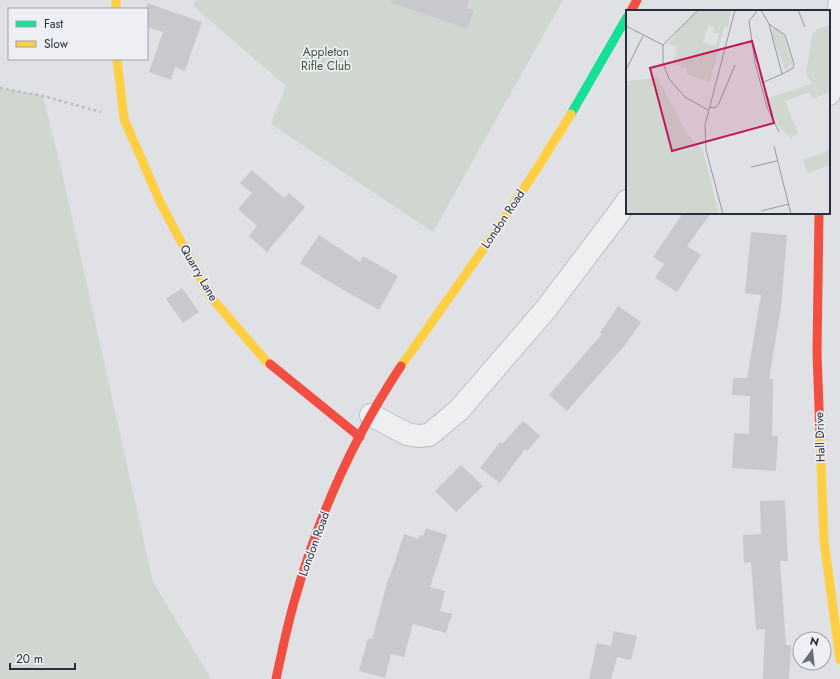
<svg xmlns="http://www.w3.org/2000/svg" width="840" height="679" viewBox="0 0 840 679" font-family="Jost,sans-serif">
<rect width="100%" height="100%" fill="#dfe1e4"/>
<!-- green -->
<g fill="#cfd7d0">
<path d="M 197,0 L 398,0 L 397,5 L 467,29 L 474,10 L 467,8 L 469,0 L 563,0 L 433,232 L 271,124 L 286,86 L 193,6 Z"/>
<path d="M 0,88 L 43,96 L 64,181 L 153,582 L 211,679 L 0,679 Z"/>
</g>
<!-- building -->
<g fill="#c7c9cc">
<path d="M 392,0 L 469,0 L 467,8 L 474,10 L 467,29 L 391,3 Z"/>
<path d="M 147,3 L 202,22 L 185,71 L 175,67 L 171,80 L 149,72 L 163,32 L 147,27 Z"/>
<path d="M 252,170 L 284,198 L 289,193 L 305,207 L 267,252 L 249,236 L 257,226 L 238,209 L 252,193 L 240,183 Z"/>
<path d="M 683,213 L 711,213 L 687,246 L 701,255 L 677,292 L 655,278 L 664,264 L 653,257 Z"/>
<path d="M 751,232 L 787,235 L 781,307 L 769,379 L 773,379 L 772,436 L 778,436 L 776,471 L 732,468 L 734,433 L 749,434 L 750,396 L 732,395 L 733,378 L 747,378 L 761,295 L 745,293 Z"/>
<path d="M 319,235 L 360,262 L 363,256 L 398,276 L 379,310 L 328,281 L 300,263 Z"/>
<path d="M 182,288 L 199,312 L 183,323 L 166,299 Z"/>
<path d="M 618,306 L 641,322 L 626,344 L 567,411 L 549,395 L 602,334 L 600,333 Z"/>
<path d="M 523,421 L 540,436 L 527,451 L 525,449 L 500,483 L 480,468 L 500,442 L 502,444 Z"/>
<path d="M 461,465 L 483,486 L 456,512 L 435,491 Z"/>
<path d="M 785,500 L 788,561 L 780,561 L 786,645 L 791,645 L 789,679 L 763,679 L 765,629 L 756,630 L 751,562 L 744,563 L 743,535 L 761,534 L 760,501 Z"/>
<path d="M 426,528 L 447,535 L 430,587 L 445,591 L 440,611 L 452,614 L 446,633 L 413,624 L 404,657 L 391,654 L 385,678 L 359,671 L 368,638 L 372,639 L 389,576 L 390,577 L 404,534 L 419,539 L 420,535 L 423,536 Z"/>
<path d="M 614,631 L 637,636 L 631,660 L 617,657 L 611,679 L 589,679 L 597,643 L 611,646 Z"/>
</g>
<g fill="none" stroke-linecap="round" stroke-linejoin="round">
<!-- street casing -->
<g stroke="#bdbfc2" stroke-width="24">
<g id="street">
<path d="M 829,94 L 840,0"/>
<path d="M 371,415 L 407,434 L 418,436 L 429,435 L 459,410 L 546,309 L 615,218 L 627,201"/>
</g>
</g>
<!-- path -->
<path stroke="#bebfc4" stroke-width="2.5" stroke-dasharray="3 3" stroke-linecap="butt" d="M 0,88 L 43,96 L 101,112"/>
<!-- street -->
<use href="#street" stroke="#eeeff1" stroke-width="22"/>
<!-- fast -->
<path stroke="#16e098" stroke-width="9" d="M 571,114 L 627,17"/>
<!-- slow -->
<g stroke="#ffcf43" stroke-width="9">
<path d="M 116,0 L 116,9"/>
<path d="M 117,59 L 124,119 L 161,204 L 210,296 L 265,360 L 270,364"/>
<path d="M 401,366 L 496,231 L 538,167 L 571,114"/>
<path d="M 820,435 L 824,541 L 840,660"/>
</g>
<!-- jam -->
<g stroke="#f24e42" stroke-width="9">
<path d="M 631,11 L 637,0"/>
<path d="M 819,213 L 817,353 L 820,435"/>
<path d="M 270,364 L 360,437"/>
<path d="M 276,679 C 282,652 287,626 295,599 C 318,517 354,437 401,366"/>
</g>
</g>
<g text-anchor="middle" stroke-width="3.5" stroke-linejoin="round" paint-order="stroke">
<!-- park labels -->
<g font-size="12" fill="#3b5537" stroke="#edeff4">
<text x="326" y="56">Appleton<tspan x="326" dy="14">Rifle Club</tspan></text>
</g>
<!-- street labels -->
<g font-size="12" fill="#282e3b" stroke="#edeff4">
<text transform="translate(503 219) rotate(-56)" y="4">London Road</text>
<text transform="translate(199 273) rotate(60)" y="4">Quarry Lane</text>
<text transform="translate(820 437) rotate(-92)" y="4">Hall Drive</text>
<text transform="translate(314 544) rotate(-70)" y="4">London Road</text>
</g>
</g>
<!-- overview -->
<g transform="translate(626 10)">
<rect width="204" height="204" fill="#dfe1e4"/>
<path d="M 72,0 L 105,0 L 102,17 L 98,16 L 84,72 L 61,64 L 61,59 L 47,53 L 51,37 L 42,34 L 57,14 ZM 82,16 L 88,17 L 87,23 L 93,24 L 90,36 L 77,32 ZM 204,15 L 204,82 L 187,89 L 183,82 L 159,91 L 172,123 L 165,127 L 167,131 L 151,114 L 141,88 L 186,74 L 180,63 L 186,26 L 191,19 ZM 149,18 L 157,24 L 166,53 L 159,60 L 144,20 ZM 32,68 L 61,124 L 77,140 L 93,204 L 0,204 L 0,71 ZM 204,140 L 204,155 L 182,163 L 177,150 Z" fill="#cfd7d0" fill-rule="evenodd"/>
<path fill="none" stroke="#9699a0" stroke-width="1" d="M 132,0 L 123,11 L 129,53 L 141,97 L 153,122M 135,0 L 143,14 L 156,64 L 167,58 L 168,54 L 159,25 L 143,14M 172,0 L 179,17M 0,16 L 37,35M 37,35 L 37,53 L 43,69 L 59,87 L 82,100M 37,35 L 72,0M 1,58 L 17,26M 138,72 L 156,64M 83,97 L 89,98 L 93,93 L 109,55M 148,136 L 165,204M 125,157 L 151,151M 135,201 L 163,194M 97,204 L 80,140 L 79,115 L 109,0"/>
<path fill="#c2185b" fill-opacity="0.15" stroke="#c2185b" stroke-width="2" d="M 126,31 L 148,113 L 46,141 L 24,58 Z"/>
<rect width="204" height="204" fill="none" stroke="#282e3b" stroke-width="2"/>
</g>
<!-- legend -->
<rect x="8" y="8" width="140" height="52" fill="#edeff4" stroke="#9ea2aa"/>
<rect x="16" y="21" width="20" height="6" fill="#16e098" stroke="#9ea2aa"/>
<text x="44" y="28" font-size="12" fill="#282e3b">Fast</text>
<rect x="16" y="41" width="20" height="6" fill="#ffcf43" stroke="#9ea2aa"/>
<text x="44" y="48" font-size="12" fill="#282e3b">Slow</text>
<!-- north arrow -->
<g transform="translate(812 651) rotate(15)"><circle r="19" fill="#edeff4" stroke="#9ea2aa"/>
<path d="M0-3L7 15L0 10L-7 15Z" fill="#686d76"/>
<text y="-6" font-size="11" font-weight="bold" text-anchor="middle" fill="#282e3b">N</text>
</g>
<!-- scale -->
<path d="M10 663v6h65v-6" fill="none" stroke="#282e3b" stroke-width="2"/>
<text x="16" y="663" font-size="12" fill="#282e3b" stroke="#edeff4" stroke-width="3" paint-order="stroke">20 m</text>
</svg>
